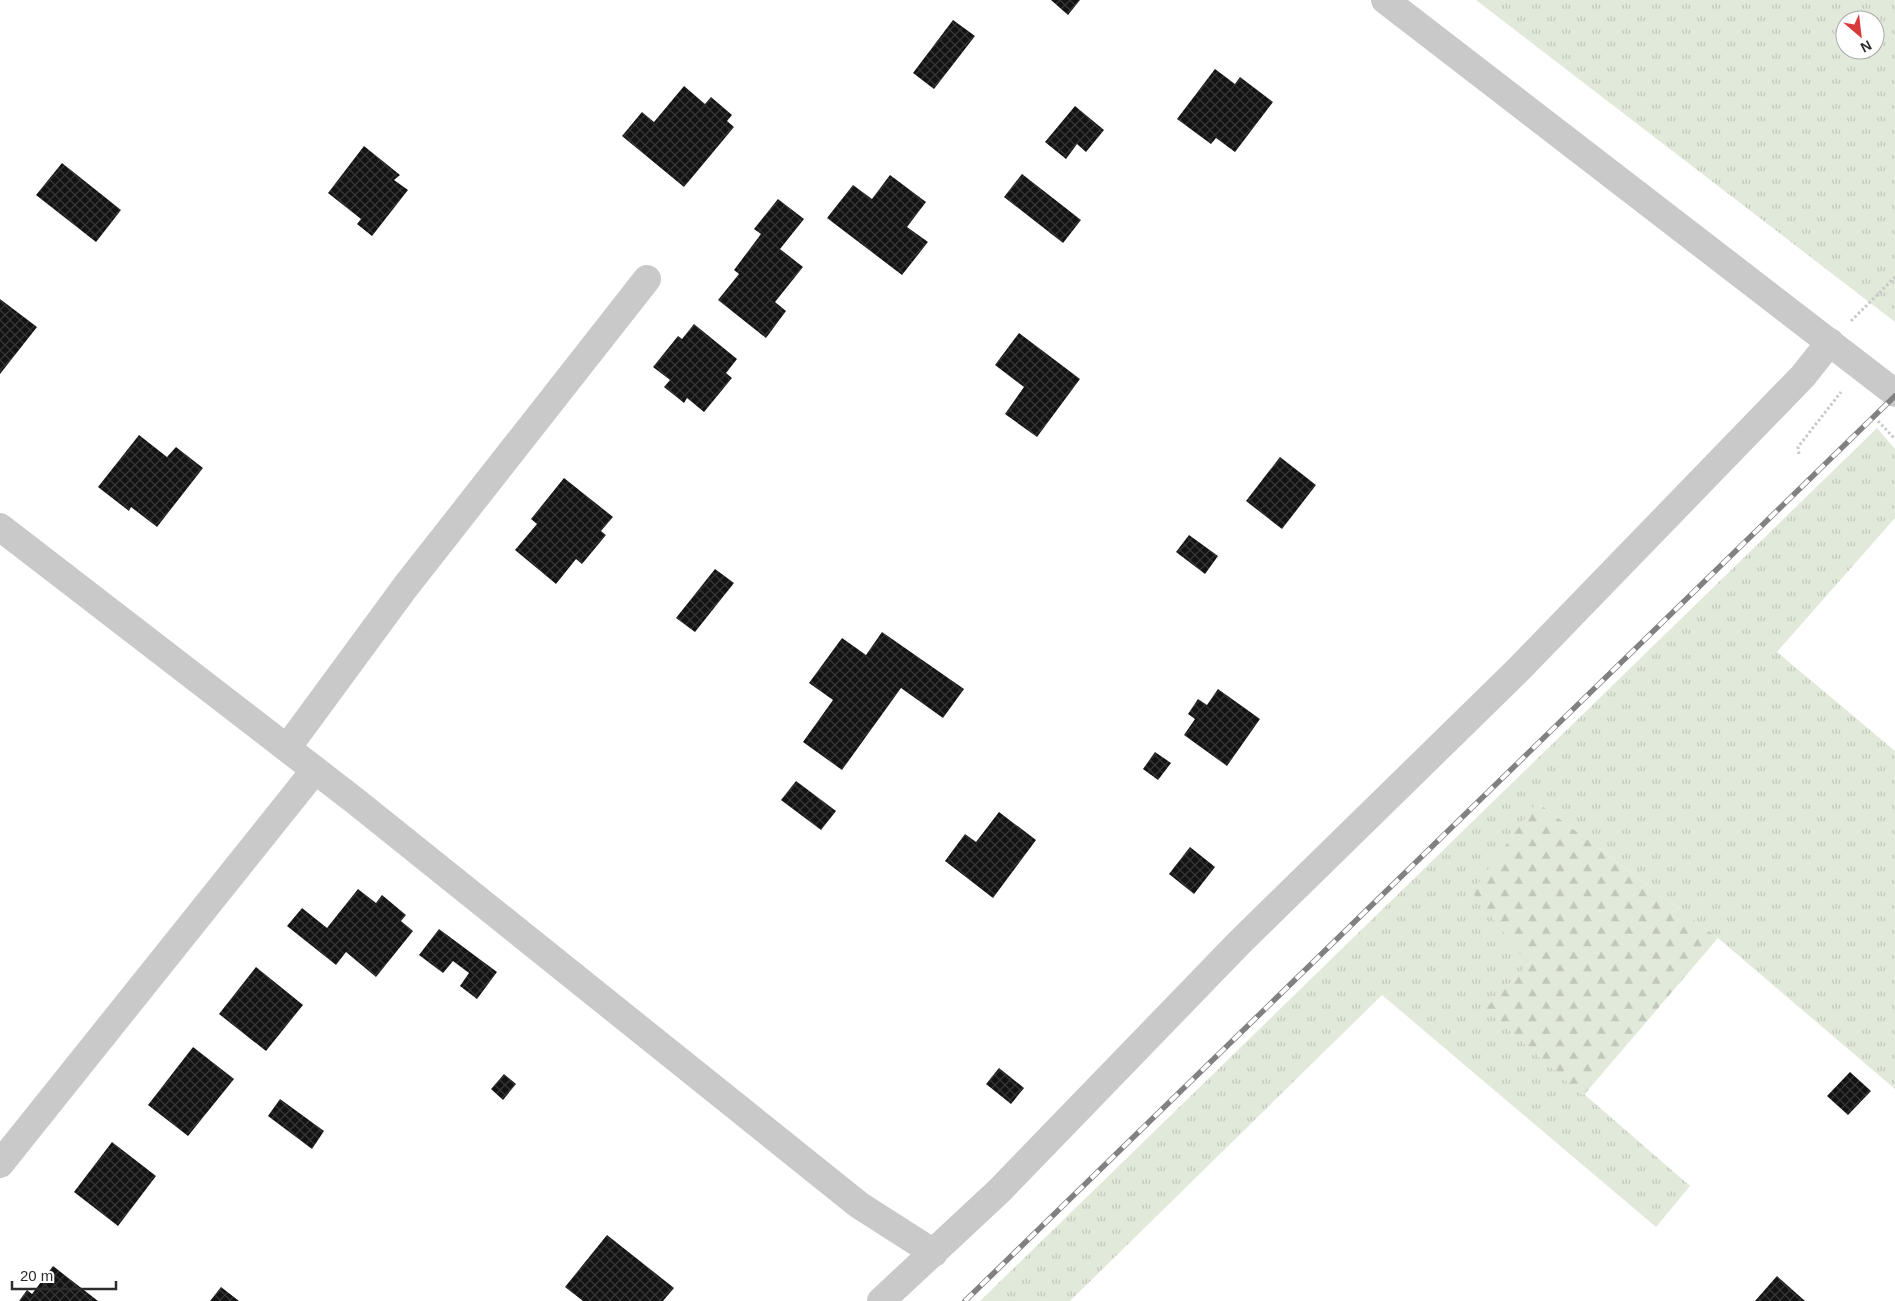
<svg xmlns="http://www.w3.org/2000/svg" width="1895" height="1301" viewBox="0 0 1895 1301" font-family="Helvetica,sans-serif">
<defs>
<pattern id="grass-tufts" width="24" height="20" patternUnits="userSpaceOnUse" patternTransform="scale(1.25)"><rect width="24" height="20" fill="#e1e9da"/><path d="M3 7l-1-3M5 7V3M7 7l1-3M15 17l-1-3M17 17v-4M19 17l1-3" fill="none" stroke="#c1c8bb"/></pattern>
<pattern id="forest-firs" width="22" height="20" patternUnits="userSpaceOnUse" patternTransform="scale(1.25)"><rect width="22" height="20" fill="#e1e9da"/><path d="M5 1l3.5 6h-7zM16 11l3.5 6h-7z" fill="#c1c8bb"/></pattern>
<pattern id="building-cross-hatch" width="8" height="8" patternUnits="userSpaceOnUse" patternTransform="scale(1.25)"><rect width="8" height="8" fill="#131313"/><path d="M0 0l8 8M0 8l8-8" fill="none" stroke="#363636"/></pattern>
</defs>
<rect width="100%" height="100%" fill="#fff"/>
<!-- grass -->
<g fill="url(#grass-tufts)" fill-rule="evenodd">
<path d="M 1476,0 L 1895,0 L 1895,322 ZM 1845,20 L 1875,20 L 1875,50 L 1845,50 Z"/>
<path d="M 1877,428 L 1895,449 L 1895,518 L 1777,652 L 1895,751 L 1895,1089 L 1718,938 L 1537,802 L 1528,964 L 1486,1009 L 1690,1186 L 1656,1227 L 1382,995 L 1070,1301 L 980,1301 Z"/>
</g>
<!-- forest -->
<path fill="url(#forest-firs)" d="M 1537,802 L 1718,938 L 1583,1096 L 1485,1009 L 1528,964 L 1472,892 Z"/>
<!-- building -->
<g fill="url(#building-cross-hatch)">
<path d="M 1051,0 L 1080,0 L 1068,15 Z"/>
<path d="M 953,20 L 975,36 L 934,89 L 913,73 Z"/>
<path d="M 1215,69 L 1235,84 L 1240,77 L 1273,102 L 1235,152 L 1216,138 L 1211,144 L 1177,119 Z"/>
<path d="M 684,86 L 705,104 L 711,97 L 732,115 L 727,121 L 734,127 L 684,187 L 622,136 L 642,112 L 654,122 Z"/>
<path d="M 1075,106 L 1104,130 L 1086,152 L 1077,144 L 1066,159 L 1045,142 Z"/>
<path d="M 364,146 L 400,175 L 394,180 L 408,190 L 372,236 L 357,224 L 361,219 L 328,193 Z"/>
<path d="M 62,163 L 121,210 L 96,242 L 36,195 Z"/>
<path d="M 1022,174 L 1081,220 L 1063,243 L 1004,197 Z"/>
<path d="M 890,175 L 926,202 L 907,227 L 928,242 L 902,275 L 827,218 L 853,185 L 872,199 Z"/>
<path d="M 778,199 L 804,219 L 780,249 L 803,267 L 775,302 L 786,311 L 766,338 L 718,300 L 739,274 L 734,270 L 761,234 L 754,229 Z"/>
<path d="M 0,299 L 37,327 L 0,374 Z"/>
<path d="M 694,324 L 737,359 L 726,373 L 732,378 L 704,412 L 687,398 L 684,403 L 664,387 L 670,380 L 653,367 L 678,336 L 682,339 Z"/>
<path d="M 1019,333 L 1080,379 L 1037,437 L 1005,414 L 1024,387 L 995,365 Z"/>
<path d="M 139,435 L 167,457 L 176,447 L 203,468 L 157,527 L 131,507 L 129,511 L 98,487 Z"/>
<path d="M 1280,457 L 1316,485 L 1282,529 L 1246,501 Z"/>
<path d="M 564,478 L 613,517 L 601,531 L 606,535 L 582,564 L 576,559 L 556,584 L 515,550 L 537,524 L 531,519 Z"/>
<path d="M 1189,535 L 1218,556 L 1205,574 L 1176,552 Z"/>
<path d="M 715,569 L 734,583 L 695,632 L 676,618 Z"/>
<path d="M 882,632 L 964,689 L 943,718 L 901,688 L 842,770 L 803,742 L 833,700 L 809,683 L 842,638 L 866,655 Z"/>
<path d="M 1218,689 L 1260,719 L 1227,766 L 1184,735 L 1195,719 L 1188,714 L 1198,699 L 1207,705 Z"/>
<path d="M 1155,752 L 1171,763 L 1158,780 L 1143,769 Z"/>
<path d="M 796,781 L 836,811 L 821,830 L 781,800 Z"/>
<path d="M 999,812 L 1036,840 L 993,898 L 945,861 L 965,834 L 976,842 Z"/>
<path d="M 1190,847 L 1215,867 L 1194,894 L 1169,874 Z"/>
<path d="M 358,889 L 376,903 L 382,895 L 406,915 L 401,921 L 413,931 L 376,977 L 346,952 L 336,965 L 287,926 L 302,908 L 327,928 Z"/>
<path d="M 439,929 L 497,972 L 477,999 L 460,986 L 469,973 L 453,961 L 443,973 L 419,955 Z"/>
<path d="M 256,967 L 303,1005 L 266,1051 L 219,1014 Z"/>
<path d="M 193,1047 L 234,1079 L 188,1136 L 148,1105 Z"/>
<path d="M 999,1068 L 1024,1088 L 1011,1104 L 986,1084 Z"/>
<path d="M 1850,1072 L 1871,1091 L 1848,1115 L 1827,1096 Z"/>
<path d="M 504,1074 L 516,1084 L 503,1100 L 491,1089 Z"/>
<path d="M 280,1099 L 324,1131 L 312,1149 L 268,1116 Z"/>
<path d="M 112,1142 L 156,1176 L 118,1226 L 74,1192 Z"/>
<path d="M 607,1235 L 674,1288 L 663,1301 L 583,1301 L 565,1287 Z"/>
<path d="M 53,1266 L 98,1301 L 19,1301 L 27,1290 L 32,1294 Z"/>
<path d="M 1777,1276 L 1805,1301 L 1755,1301 Z"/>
<path d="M 221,1287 L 239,1301 L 210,1301 Z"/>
</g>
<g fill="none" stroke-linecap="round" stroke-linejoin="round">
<!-- path -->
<g stroke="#c9c9c9" stroke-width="3" stroke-dasharray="2.5 2.5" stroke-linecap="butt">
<path d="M 1851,321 L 1895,277"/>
<path d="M 1878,421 L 1895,439"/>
<path d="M 1799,454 L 1798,447 L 1841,392"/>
</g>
<!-- minor -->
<g stroke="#c9c9c9" stroke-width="28">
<path d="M 1385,0 L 1895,393"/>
<path d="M 0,527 L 354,800 L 859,1205 L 934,1253"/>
<path d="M 287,748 L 406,586 L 647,279"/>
<path d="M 0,1164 L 315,770"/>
<path d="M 881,1301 L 999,1191 L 1240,942 L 1518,670 L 1803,376 L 1830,342"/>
</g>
<!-- rail casing -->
<g stroke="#818181" stroke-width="5.5">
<path id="rail" d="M 965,1301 L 1895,396"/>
</g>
<!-- rail -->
<use href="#rail" stroke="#fff" stroke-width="4" stroke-dasharray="11" stroke-linecap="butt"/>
</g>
<!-- north arrow -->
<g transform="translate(1860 35) rotate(152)"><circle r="24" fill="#ffffff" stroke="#ababab"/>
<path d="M0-4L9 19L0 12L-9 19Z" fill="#d83a3b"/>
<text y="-8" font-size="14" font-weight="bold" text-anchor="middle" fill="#2c2c2c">N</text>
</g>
<!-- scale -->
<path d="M12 1281v8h104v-8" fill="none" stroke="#2c2c2c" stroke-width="2.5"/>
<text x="20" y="1281" font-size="15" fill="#2c2c2c" stroke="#ffffff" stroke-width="4" paint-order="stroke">20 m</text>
</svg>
